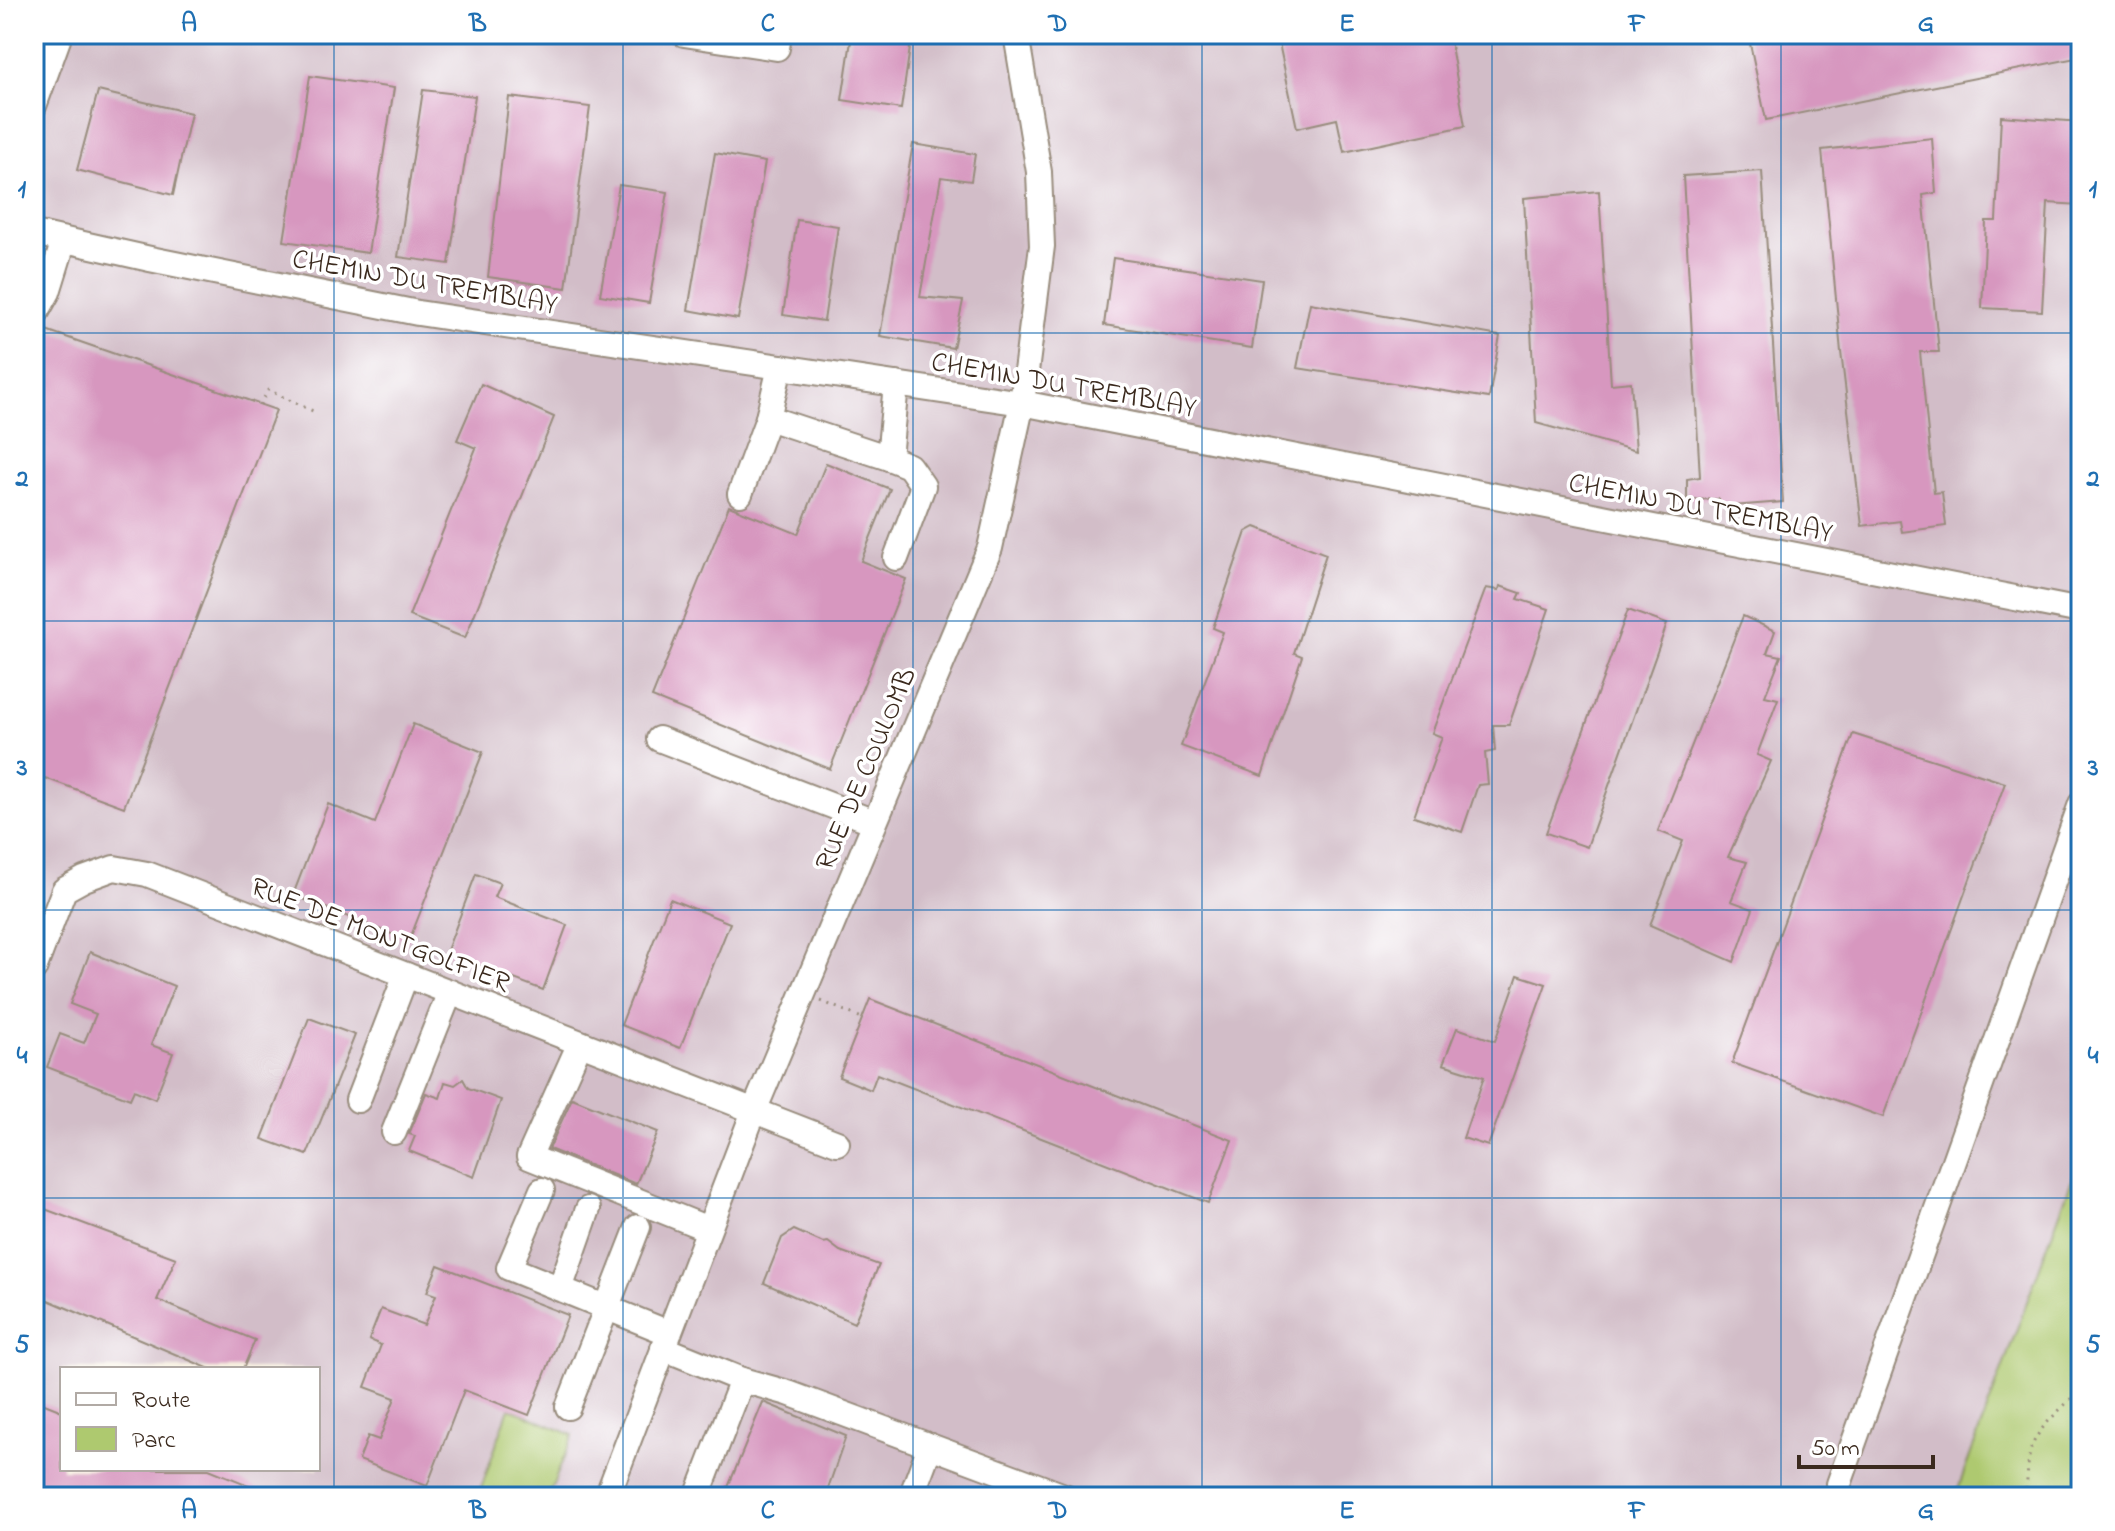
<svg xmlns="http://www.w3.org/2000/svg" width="2115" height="1531" viewBox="0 0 2115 1531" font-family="'Indie Flower',sans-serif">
<rect width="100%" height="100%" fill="#fff"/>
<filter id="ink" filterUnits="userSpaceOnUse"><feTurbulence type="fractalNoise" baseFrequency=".0125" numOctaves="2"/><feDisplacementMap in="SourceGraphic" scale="16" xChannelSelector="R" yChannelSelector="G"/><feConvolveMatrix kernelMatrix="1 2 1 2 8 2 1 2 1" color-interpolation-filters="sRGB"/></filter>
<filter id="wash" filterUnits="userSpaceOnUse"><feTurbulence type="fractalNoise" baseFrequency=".006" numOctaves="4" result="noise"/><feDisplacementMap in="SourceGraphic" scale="32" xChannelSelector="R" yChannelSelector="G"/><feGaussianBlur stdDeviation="1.8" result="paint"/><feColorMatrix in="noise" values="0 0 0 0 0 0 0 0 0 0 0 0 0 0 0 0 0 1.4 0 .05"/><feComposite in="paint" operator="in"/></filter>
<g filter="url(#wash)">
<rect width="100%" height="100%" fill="#f6eedc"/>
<!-- industrial -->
<path fill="#d2bdc8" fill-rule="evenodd" d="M 34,34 L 2081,34 L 2081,1497 L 34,1497 ZM 62,1369 L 318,1369 L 318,1469 L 62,1469 Z"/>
<!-- green -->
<g fill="#aec96f" stroke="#747a46" stroke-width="2">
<path d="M 2081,1155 L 2081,1497 L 1955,1497 Z"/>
<path d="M 509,1408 L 573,1435 L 548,1497 L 478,1497 Z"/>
</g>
<g id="blocks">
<!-- building -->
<g fill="#d797bf">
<path d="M 852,34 L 912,34 L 901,109 L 842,100 Z"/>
<path d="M 1277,34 L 1449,34 L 1465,126 L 1344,152 L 1337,119 L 1297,128 Z"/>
<path d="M 1748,34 L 2081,34 L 2081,57 L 1766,120 Z"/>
<path d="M 310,76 L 394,88 L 368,253 L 284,241 Z"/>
<path d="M 423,90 L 475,96 L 449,264 L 398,257 Z"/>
<path d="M 98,91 L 191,113 L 173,195 L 77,170 Z"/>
<path d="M 509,97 L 590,107 L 566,288 L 488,277 Z"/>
<path d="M 2001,116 L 2081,122 L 2081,205 L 2048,203 L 2042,311 L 1982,308 L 1986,221 L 1996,221 Z"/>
<path d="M 1932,138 L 1936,193 L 1923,195 L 1939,352 L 1920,352 L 1934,493 L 1942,492 L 1946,526 L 1902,532 L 1900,521 L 1862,526 L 1841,352 L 1822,150 Z"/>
<path d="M 913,144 L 975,154 L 971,181 L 941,177 L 920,297 L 963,301 L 953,348 L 880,336 Z"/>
<path d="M 715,153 L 765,162 L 738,319 L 688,310 Z"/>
<path d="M 1762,171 L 1783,502 L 1719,507 L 1719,499 L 1687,500 L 1687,479 L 1700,477 L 1683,176 Z"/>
<path d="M 619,185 L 668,192 L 649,303 L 600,295 Z"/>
<path d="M 1599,191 L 1611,384 L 1631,382 L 1636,451 L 1536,423 L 1524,198 Z"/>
<path d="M 797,220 L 838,226 L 824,321 L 783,315 Z"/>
<path d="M 1113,258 L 1262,280 L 1252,348 L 1104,325 Z"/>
<path d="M 1310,303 L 1500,336 L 1489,398 L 1297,368 Z"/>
<path d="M 43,329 L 276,410 L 124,807 L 34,774 L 34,351 Z"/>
<path d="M 481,384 L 554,417 L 465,638 L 409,616 L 476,448 L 457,440 Z"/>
<path d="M 826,463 L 890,489 L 861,561 L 906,579 L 830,769 L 652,697 L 729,506 L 798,534 Z"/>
<path d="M 1255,527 L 1326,554 L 1294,653 L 1302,656 L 1262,776 L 1181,746 L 1223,632 L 1213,628 L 1246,532 Z"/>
<path d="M 1500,586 L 1521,593 L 1518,599 L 1549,609 L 1509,725 L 1493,725 L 1495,751 L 1485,753 L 1488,784 L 1478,785 L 1462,832 L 1414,816 L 1442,737 L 1432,733 L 1486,588 L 1499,590 Z"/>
<path d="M 1628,610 L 1667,624 L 1587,847 L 1546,833 Z"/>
<path d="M 1743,616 L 1775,631 L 1767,653 L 1781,656 L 1765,696 L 1778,699 L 1757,755 L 1771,761 L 1728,857 L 1747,862 L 1731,901 L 1753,909 L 1734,962 L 1650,925 L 1683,841 L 1658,831 Z"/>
<path d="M 413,724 L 483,752 L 409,941 L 293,895 L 328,804 L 375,823 Z"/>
<path d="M 1853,734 L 2005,783 L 1883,1117 L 1732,1063 Z"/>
<path d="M 476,874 L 500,883 L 494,897 L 567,925 L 543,990 L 446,953 Z"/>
<path d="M 670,899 L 730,923 L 680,1048 L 621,1025 Z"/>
<path d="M 90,952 L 174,986 L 151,1045 L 173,1053 L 155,1099 L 134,1090 L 130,1099 L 47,1067 L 60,1034 L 84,1043 L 96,1014 L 70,1004 Z"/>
<path d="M 1518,975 L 1546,984 L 1488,1146 L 1463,1138 L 1484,1077 L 1443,1064 L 1457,1028 L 1495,1041 Z"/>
<path d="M 870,999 L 1232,1140 L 1208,1203 L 877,1074 L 871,1090 L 839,1077 Z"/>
<path d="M 309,1018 L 355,1035 L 307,1155 L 262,1139 Z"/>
<path d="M 463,1079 L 468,1088 L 501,1100 L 474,1177 L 409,1151 L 415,1136 L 409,1134 L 426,1093 L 440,1098 L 445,1082 L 455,1085 Z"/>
<path d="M 572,1098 L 658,1132 L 636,1184 L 549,1149 Z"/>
<path d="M 34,1205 L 176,1258 L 157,1300 L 255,1340 L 243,1369 L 210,1369 L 34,1294 Z"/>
<path d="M 794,1230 L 823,1243 L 828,1242 L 840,1251 L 879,1265 L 854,1323 L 764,1283 L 782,1238 Z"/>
<path d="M 438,1265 L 568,1315 L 529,1415 L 464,1390 L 427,1486 L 359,1460 L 368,1436 L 379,1440 L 395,1398 L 365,1387 L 381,1345 L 369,1340 L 381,1309 L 424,1325 L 436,1295 L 427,1292 Z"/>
<path d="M 763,1402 L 846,1436 L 825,1497 L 724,1497 Z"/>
<path d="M 42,1403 L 62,1411 L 62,1469 L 209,1469 L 278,1497 L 34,1497 L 34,1423 Z"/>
</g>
</g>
</g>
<g filter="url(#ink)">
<use href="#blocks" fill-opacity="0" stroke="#988c7d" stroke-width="2"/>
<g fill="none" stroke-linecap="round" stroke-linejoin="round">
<!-- minor casing -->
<g stroke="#988c7d" stroke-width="28">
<g id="minor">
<path d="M 684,34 L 777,48 L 779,34"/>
<path d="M 34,106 L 60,34"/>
<path d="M 34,233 L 150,259 L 418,313 L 1022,403 L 2081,611"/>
<path d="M 34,317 L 48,292 L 64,240"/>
<path d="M 780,367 L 768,418 L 889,458 L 896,384"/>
<path d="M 889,458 L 909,466 L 923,486 L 896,558"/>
<path d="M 740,494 L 768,418"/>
<path d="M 659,739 L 874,822"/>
<path d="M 34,969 L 64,890 L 84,879 L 114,868 L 147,874 L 837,1143"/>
<path d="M 580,1043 L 529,1157 L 708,1229"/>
<path d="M 358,1100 L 406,975"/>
<path d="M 394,1132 L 450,992"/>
<path d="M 542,1190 L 509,1268 L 669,1333"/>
<path d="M 560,1289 L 588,1209"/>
<path d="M 663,1348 L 742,1380 L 697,1497"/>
<path d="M 742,1380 L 788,1393 L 1067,1497"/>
<path d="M 568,1407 L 638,1227"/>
<path d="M 1839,1484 L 2081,804"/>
<path d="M 607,1497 L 754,1111 L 990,548 L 1022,403 L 1042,246 L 1039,172 L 1016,34"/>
<path d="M 911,1497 L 930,1446"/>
</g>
</g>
<!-- path -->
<g stroke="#988c7d" stroke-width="3" stroke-dasharray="2 6" stroke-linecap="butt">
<path d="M 260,405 L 268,390 L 315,412"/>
<path d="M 821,1001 L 862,1018"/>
<path d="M 2024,1497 C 2029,1481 2026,1461 2032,1446 C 2042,1421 2066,1408 2081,1386"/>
</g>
<!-- minor -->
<use href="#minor" stroke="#fff" stroke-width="24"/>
</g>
</g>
<!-- grid -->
<path fill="none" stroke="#1f6fb2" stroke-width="2" stroke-opacity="0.55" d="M 334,34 L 334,1497M 623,34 L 623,1497M 913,34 L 913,1497M 1202,34 L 1202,1497M 1492,34 L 1492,1497M 1781,34 L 1781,1497M 34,333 L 2081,333M 34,621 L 2081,621M 34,910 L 2081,910M 34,1198 L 2081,1198"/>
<g text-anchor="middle" stroke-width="7" stroke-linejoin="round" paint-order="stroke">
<!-- street labels -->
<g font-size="28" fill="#3b2a1e" stroke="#fff">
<text transform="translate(425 280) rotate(10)" y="10">CHEMIN DU TREMBLAY</text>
<text transform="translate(1064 383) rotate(10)" y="10">CHEMIN DU TREMBLAY</text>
<text transform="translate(1701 506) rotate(11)" y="10">CHEMIN DU TREMBLAY</text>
<text transform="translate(864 768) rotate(-67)" y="10">RUE DE COULOMB</text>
<text transform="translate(381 933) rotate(21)" y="10">RUE DE MONTGOLFIER</text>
</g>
</g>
<!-- margin -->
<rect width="2115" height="1531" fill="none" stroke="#fff" stroke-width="88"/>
<!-- legend -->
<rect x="60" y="1367" width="260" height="104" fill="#ffffff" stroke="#b1aaa5" stroke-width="2"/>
<rect x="76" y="1393" width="40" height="12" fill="#ffffff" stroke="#b1aaa5" stroke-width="2"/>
<text x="132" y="1407" font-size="24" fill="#3b2a1e">Route</text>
<rect x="76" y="1427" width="40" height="24" fill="#aec96f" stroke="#b1aaa5" stroke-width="2"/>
<text x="132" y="1447" font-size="24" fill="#3b2a1e">Parc</text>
<!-- scale -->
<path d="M1799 1455v12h134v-12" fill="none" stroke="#3b2a1e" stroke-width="4"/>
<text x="1811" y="1455" font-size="24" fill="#3b2a1e" stroke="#ffffff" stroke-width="6" paint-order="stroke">50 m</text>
<rect x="44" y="44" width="2027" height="1443" fill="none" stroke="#1f6fb2" stroke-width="3"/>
<g font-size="26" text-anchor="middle" font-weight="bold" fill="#1f6fb2">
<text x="189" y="31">A</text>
<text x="478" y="31">B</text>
<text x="768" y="31">C</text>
<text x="1058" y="31">D</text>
<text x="1347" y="31">E</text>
<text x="1637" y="31">F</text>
<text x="1926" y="31">G</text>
<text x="22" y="197">1</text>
<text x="2093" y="197">1</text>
<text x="22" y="486">2</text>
<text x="2093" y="486">2</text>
<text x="22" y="775">3</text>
<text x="2093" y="775">3</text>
<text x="22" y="1063">4</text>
<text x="2093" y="1063">4</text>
<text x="22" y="1352">5</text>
<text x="2093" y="1352">5</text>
<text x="189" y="1518">A</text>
<text x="478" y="1518">B</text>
<text x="768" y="1518">C</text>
<text x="1058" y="1518">D</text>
<text x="1347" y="1518">E</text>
<text x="1637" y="1518">F</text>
<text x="1926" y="1518">G</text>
</g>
</svg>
